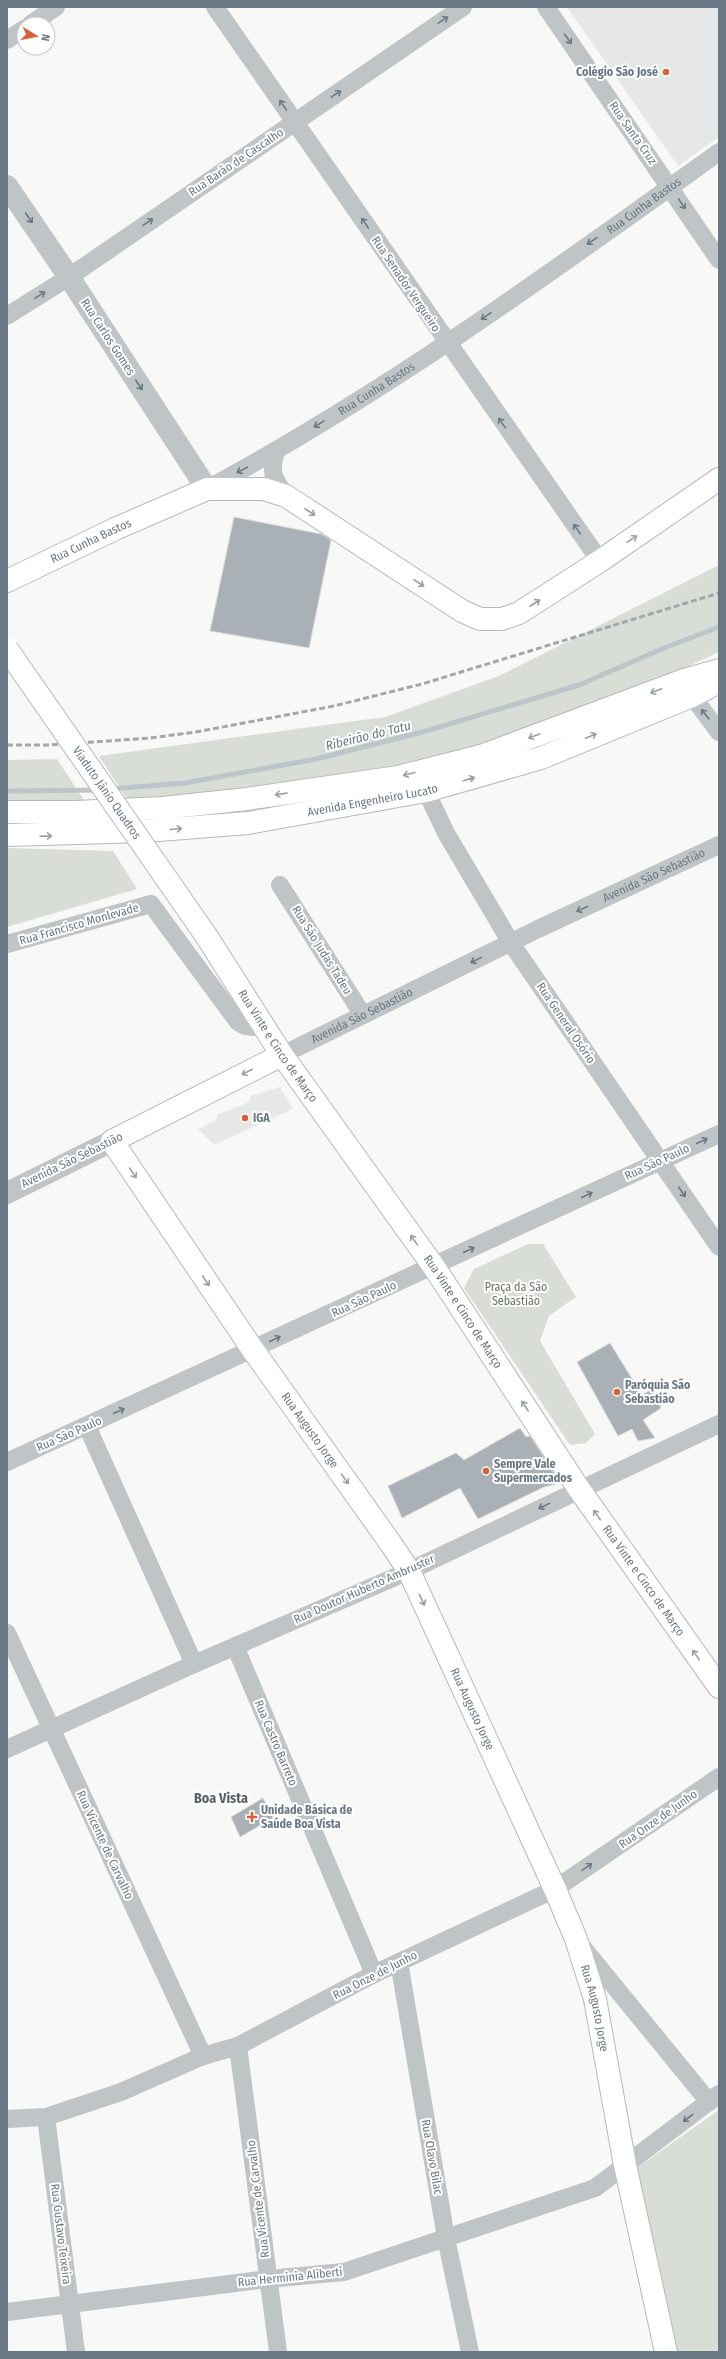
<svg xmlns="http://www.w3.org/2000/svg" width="726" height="2359" viewBox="0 0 726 2359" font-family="'Fira Sans Condensed',sans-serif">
<rect width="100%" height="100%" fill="#f8f8f6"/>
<!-- built -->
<g fill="#e6e7e7">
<path d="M 567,7 L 719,7 L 719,137 L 678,166 Z"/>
<path d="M 280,1087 L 293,1109 L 214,1145 L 198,1129 L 217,1120 L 217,1115 L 249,1102 L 251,1096 Z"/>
</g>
<!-- green -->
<g fill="#d8ddd5">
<path d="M 719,565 L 719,652 C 637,691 545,730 458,752 C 350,780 238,788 128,801 L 99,756 L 385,717 L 499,676 Z"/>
<path d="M 57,759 L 87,805 L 7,805 L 7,760 Z"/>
<path d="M 7,848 L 113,851 L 137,889 L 7,927 Z"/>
<path d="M 528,1244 L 543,1244 L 576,1297 L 549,1316 L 540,1341 L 595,1434 L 586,1443 L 570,1445 L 464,1288 L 474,1269 Z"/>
<path d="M 719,2110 L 719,2352 L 668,2352 L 631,2185 L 638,2167 Z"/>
</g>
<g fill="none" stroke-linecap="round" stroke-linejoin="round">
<!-- stream -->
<g stroke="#bcc5ca" stroke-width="5">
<path d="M 110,789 L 185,783 L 316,759 L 426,731 L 579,685 L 664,648 L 719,627"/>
<path d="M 7,791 L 99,790"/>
</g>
</g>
<!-- building -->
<g fill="#a9b1b6" stroke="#dadad8">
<path d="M 234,517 L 321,534 L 331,540 L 309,648 L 210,631 Z"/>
<path d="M 610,1343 L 642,1395 L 652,1389 L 661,1408 L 643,1420 L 655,1438 L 638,1441 L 632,1429 L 618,1436 L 577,1362 Z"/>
<path d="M 520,1428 L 526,1437 L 530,1436 L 560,1483 L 544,1487 L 478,1519 L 460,1488 L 402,1518 L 388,1486 L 456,1453 L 464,1460 Z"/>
<path d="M 263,1798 L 273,1818 L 240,1837 L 231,1817 Z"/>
</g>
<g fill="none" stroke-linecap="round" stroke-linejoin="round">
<!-- secondary casing -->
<g stroke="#b4b9be" stroke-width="24">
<g id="secondary">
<path id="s3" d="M 7,581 L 115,529 L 207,489 L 264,489 L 286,496 L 462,611 L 480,619 L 502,619 L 519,613 L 600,561 L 719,479"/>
<path d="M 7,812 L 76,812 L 163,808 L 247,799 L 398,777 L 481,756 L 684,680 L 719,670"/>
<path id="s4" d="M 7,835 L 146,831 L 248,823 L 426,791 L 541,758 L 692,696 L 719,682"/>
<path id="s5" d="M 207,937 L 282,1055 L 434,1267 L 579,1489 L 719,1687"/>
<path id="s6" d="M 282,1055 L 112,1141 L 253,1350 L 391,1544 L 409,1571 L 555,1889 L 576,1939 L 595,1999 L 625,2165 L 666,2352"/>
</g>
</g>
<!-- minor -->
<g stroke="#bfc4c7" stroke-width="18">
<path d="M 215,7 L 600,561"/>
<path d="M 546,7 L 719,260"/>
<path d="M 31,24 L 56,7"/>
<path d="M 7,40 L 24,29"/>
<path d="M 7,316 L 69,277 L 463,7"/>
<path d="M 276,452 C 269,473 274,478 286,496"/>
<path id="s1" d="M 207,489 C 387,392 553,271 719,152"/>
<path d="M 692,696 L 719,732"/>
<path d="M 426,791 L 446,833 L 511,943 L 719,1247"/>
<path d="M 280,885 L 363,1015"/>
<path d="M 7,944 L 151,904 L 238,1022 L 245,1026 L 265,1028"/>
<path id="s2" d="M 282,1055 L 538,929 L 719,845"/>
<path d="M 87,1426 L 194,1664"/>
<path d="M 7,1462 L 719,1134"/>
<path d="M 7,1633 L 203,2056"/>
<path d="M 235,1646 L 374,1974"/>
<path d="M 7,1749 L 194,1664 L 409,1571 L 719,1424"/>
<path d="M 579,1943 L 709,2102"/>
<path d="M 399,1962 L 446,2238 L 470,2352"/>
<path d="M 238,2046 L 278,2352"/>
<path d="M 46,2117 L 76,2352"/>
<path d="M 7,2119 L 46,2117 L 121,2092 L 203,2056 L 238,2046 L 374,1974 L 555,1889 L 719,1777"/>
<path d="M 7,2312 L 268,2279 L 344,2272 L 595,2188 L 719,2094"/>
</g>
<!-- tertiary -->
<g stroke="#bfc4c7" stroke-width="22">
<path d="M 7,186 L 69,277 L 207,489"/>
<path d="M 7,1193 L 112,1141"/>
</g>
<!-- secondary -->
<use href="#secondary" stroke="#fff" stroke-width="22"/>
<!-- rail -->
<path stroke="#a1a8ad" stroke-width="3" stroke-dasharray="6 3" stroke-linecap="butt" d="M 7,745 L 50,745 L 150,738 L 196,732 L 334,706 L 422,684 L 719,593"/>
<!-- secondary-bridge casing -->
<g stroke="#b4b9be" stroke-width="24" stroke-linecap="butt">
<g id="secondary-bridge">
<path id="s7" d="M 7,649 L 207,937"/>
</g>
</g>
<!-- secondary-bridge -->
<use href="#secondary-bridge" stroke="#fff" stroke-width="22"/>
</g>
<!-- one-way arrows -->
<defs><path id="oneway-shaft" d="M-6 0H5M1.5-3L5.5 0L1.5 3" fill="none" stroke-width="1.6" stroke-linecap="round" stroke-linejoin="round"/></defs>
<g stroke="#697885">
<use href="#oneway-shaft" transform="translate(443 20) rotate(-34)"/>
<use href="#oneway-shaft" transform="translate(568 39) rotate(55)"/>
<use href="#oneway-shaft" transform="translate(336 94) rotate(-34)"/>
<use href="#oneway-shaft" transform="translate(283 105) rotate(-125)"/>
<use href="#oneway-shaft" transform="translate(682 204) rotate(56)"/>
<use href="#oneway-shaft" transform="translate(29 218) rotate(56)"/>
<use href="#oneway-shaft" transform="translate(148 222) rotate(-34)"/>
<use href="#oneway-shaft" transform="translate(365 223) rotate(-124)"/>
<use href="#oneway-shaft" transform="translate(592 241) rotate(145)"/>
<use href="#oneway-shaft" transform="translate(40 295) rotate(-32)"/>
<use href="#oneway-shaft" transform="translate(486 316) rotate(145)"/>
<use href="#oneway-shaft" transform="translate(139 385) rotate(57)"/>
<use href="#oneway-shaft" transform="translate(502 423) rotate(-125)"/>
<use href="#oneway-shaft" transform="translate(319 424) rotate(148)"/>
<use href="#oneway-shaft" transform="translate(242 470) rotate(152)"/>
<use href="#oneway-shaft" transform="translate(577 529) rotate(-125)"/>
<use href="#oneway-shaft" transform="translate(705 714) rotate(-129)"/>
<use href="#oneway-shaft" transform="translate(582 909) rotate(155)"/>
<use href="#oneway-shaft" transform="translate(476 960) rotate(154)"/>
<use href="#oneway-shaft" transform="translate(702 1141) rotate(-24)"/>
<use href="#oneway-shaft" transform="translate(682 1192) rotate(56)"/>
<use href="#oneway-shaft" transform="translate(587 1195) rotate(-25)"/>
<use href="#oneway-shaft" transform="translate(469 1250) rotate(-25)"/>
<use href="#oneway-shaft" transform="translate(275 1339) rotate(-25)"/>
<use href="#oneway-shaft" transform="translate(119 1411) rotate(-25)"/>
<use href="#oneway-shaft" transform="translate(544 1506) rotate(154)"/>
<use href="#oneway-shaft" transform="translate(587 1867) rotate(-35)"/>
<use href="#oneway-shaft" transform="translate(688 2118) rotate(143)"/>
</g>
<g stroke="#96a0aa">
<use href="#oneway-shaft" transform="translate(310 512) rotate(33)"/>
<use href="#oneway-shaft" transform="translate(632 539) rotate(-34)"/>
<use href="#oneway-shaft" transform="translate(419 583) rotate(33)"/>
<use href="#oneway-shaft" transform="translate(535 603) rotate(-33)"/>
<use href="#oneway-shaft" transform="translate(656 691) rotate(159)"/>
<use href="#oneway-shaft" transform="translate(534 736) rotate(160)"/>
<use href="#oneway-shaft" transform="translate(591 736) rotate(-23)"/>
<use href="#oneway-shaft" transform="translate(409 774) rotate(166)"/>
<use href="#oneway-shaft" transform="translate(469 779) rotate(-16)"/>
<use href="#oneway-shaft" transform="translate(281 794) rotate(172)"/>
<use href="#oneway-shaft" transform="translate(176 829) rotate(-5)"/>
<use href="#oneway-shaft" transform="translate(46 836) rotate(-2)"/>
<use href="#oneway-shaft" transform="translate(247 1072) rotate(153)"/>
<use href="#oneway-shaft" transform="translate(133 1173) rotate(56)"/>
<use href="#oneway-shaft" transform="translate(414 1240) rotate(-126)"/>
<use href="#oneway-shaft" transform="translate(206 1281) rotate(56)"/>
<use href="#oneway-shaft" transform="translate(525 1406) rotate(-123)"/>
<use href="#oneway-shaft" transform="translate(345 1479) rotate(54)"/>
<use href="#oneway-shaft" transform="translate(597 1515) rotate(-125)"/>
<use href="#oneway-shaft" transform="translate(422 1600) rotate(65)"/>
<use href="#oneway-shaft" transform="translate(696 1655) rotate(-125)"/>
</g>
<!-- markers -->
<g fill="#d86036" stroke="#fff" stroke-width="1.5">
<circle cx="666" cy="72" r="4"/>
<circle cx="245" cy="1118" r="4"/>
<circle cx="617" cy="1392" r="4"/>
<circle cx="486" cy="1471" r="4"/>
<path d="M250 1811h4v4h4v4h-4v4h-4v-4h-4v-4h4z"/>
</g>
<g text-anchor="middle" stroke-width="4" stroke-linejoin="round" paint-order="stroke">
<!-- poi labels -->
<g font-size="12" font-weight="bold" fill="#697885" stroke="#fff" text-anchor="start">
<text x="658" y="76" text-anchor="end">Colégio São José</text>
<text x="253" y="1122">IGA</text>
<text x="625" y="1389">Paróquia São<tspan x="625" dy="14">Sebastião</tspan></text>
<text x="494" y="1468">Sempre Vale<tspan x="494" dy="14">Supermercados</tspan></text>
<text x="261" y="1814">Unidade Básica de<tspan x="261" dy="14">Saúde Boa Vista</tspan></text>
</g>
<!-- street labels -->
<g font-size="12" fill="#697885" stroke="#fff">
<text transform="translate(633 133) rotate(55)" y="4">Rua Santa Cruz</text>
<text transform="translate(236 162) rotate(-34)" y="4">Rua Barão de Cascalho</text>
<text dy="4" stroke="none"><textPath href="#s1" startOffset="521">Rua Cunha Bastos</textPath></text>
<text transform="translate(406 284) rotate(56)" y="4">Rua Senador Vergueiro</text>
<text transform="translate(108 337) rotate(57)" y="4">Rua Carlos Gomes</text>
<text dy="4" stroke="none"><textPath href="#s1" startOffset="197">Rua Cunha Bastos</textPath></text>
<text dy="4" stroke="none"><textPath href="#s3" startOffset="93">Rua Cunha Bastos</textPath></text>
<text dy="4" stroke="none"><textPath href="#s7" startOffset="175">Viaduto Jânio Quadros</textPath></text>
<text dy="4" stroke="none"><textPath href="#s4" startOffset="368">Avenida Engenheiro Lucato</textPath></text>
<text dy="4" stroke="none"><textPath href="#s2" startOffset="413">Avenida São Sebastião</textPath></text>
<text transform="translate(79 924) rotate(-16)" y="4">Rua Francisco Monlevade</text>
<text transform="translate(322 950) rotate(58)" y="4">Rua São Judas Tadeu</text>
<text dy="4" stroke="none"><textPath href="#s2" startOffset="89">Avenida São Sebastião</textPath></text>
<text transform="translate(566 1023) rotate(56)" y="4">Rua General Osório</text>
<text dy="4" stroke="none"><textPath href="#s5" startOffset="130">Rua Vinte e Cinco de Março</textPath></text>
<text transform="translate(72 1160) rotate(-26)" y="4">Avenida São Sebastião</text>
<text transform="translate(657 1162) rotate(-25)" y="4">Rua São Paulo</text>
<text transform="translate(364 1299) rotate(-25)" y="4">Rua São Paulo</text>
<text dy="4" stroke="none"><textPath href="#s5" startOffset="454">Rua Vinte e Cinco de Março</textPath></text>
<text dy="4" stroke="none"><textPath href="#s6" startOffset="541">Rua Augusto Jorge</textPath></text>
<text transform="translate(69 1434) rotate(-24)" y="4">Rua São Paulo</text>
<text dy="4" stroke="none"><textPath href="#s5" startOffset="778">Rua Vinte e Cinco de Março</textPath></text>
<text transform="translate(364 1589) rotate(-24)" y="4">Rua Doutor Huberto Ambruster</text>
<text dy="4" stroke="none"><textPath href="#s6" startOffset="865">Rua Augusto Jorge</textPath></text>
<text transform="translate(276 1743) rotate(67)" y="4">Rua Castro Barreto</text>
<text transform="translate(658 1819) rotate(-35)" y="4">Rua Onze de Junho</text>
<text transform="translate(105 1845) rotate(65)" y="4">Rua Vicente de Carvalho</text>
<text transform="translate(375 1975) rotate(-27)" y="4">Rua Onze de Junho</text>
<text dy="4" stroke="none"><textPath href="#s6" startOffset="1189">Rua Augusto Jorge</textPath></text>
<text transform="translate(432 2157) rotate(80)" y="4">Rua Olavo Bilac</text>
<text transform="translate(258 2199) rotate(-97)" y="4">Rua Vicente de Carvalho</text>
<text transform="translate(61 2234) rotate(83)" y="4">Rua Gustavo Teixeira</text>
<text transform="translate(290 2277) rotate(-6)" y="4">Rua Herminia Aliberti</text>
</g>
<!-- park labels -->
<g font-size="12" fill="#677864" stroke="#fff">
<text x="516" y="1291">Praça da São<tspan x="516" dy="14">Sebastião</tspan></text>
</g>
<!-- water labels -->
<g font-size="13" font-style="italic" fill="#657880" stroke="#fff">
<text transform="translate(368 735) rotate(-14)" y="5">Ribeirão do Tatu</text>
</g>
<!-- quarter labels -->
<g font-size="14" font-weight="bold" fill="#57616b" stroke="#fff">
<text x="221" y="1803">Boa Vista</text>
</g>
</g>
<!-- border -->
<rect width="726" height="2359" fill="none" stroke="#697885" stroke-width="16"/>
<!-- north arrow -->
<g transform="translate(36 36) rotate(100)"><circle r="19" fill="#ffffff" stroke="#c3c9ce"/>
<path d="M0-3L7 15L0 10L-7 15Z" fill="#d86036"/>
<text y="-6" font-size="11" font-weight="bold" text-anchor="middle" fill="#697885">N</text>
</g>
</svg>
